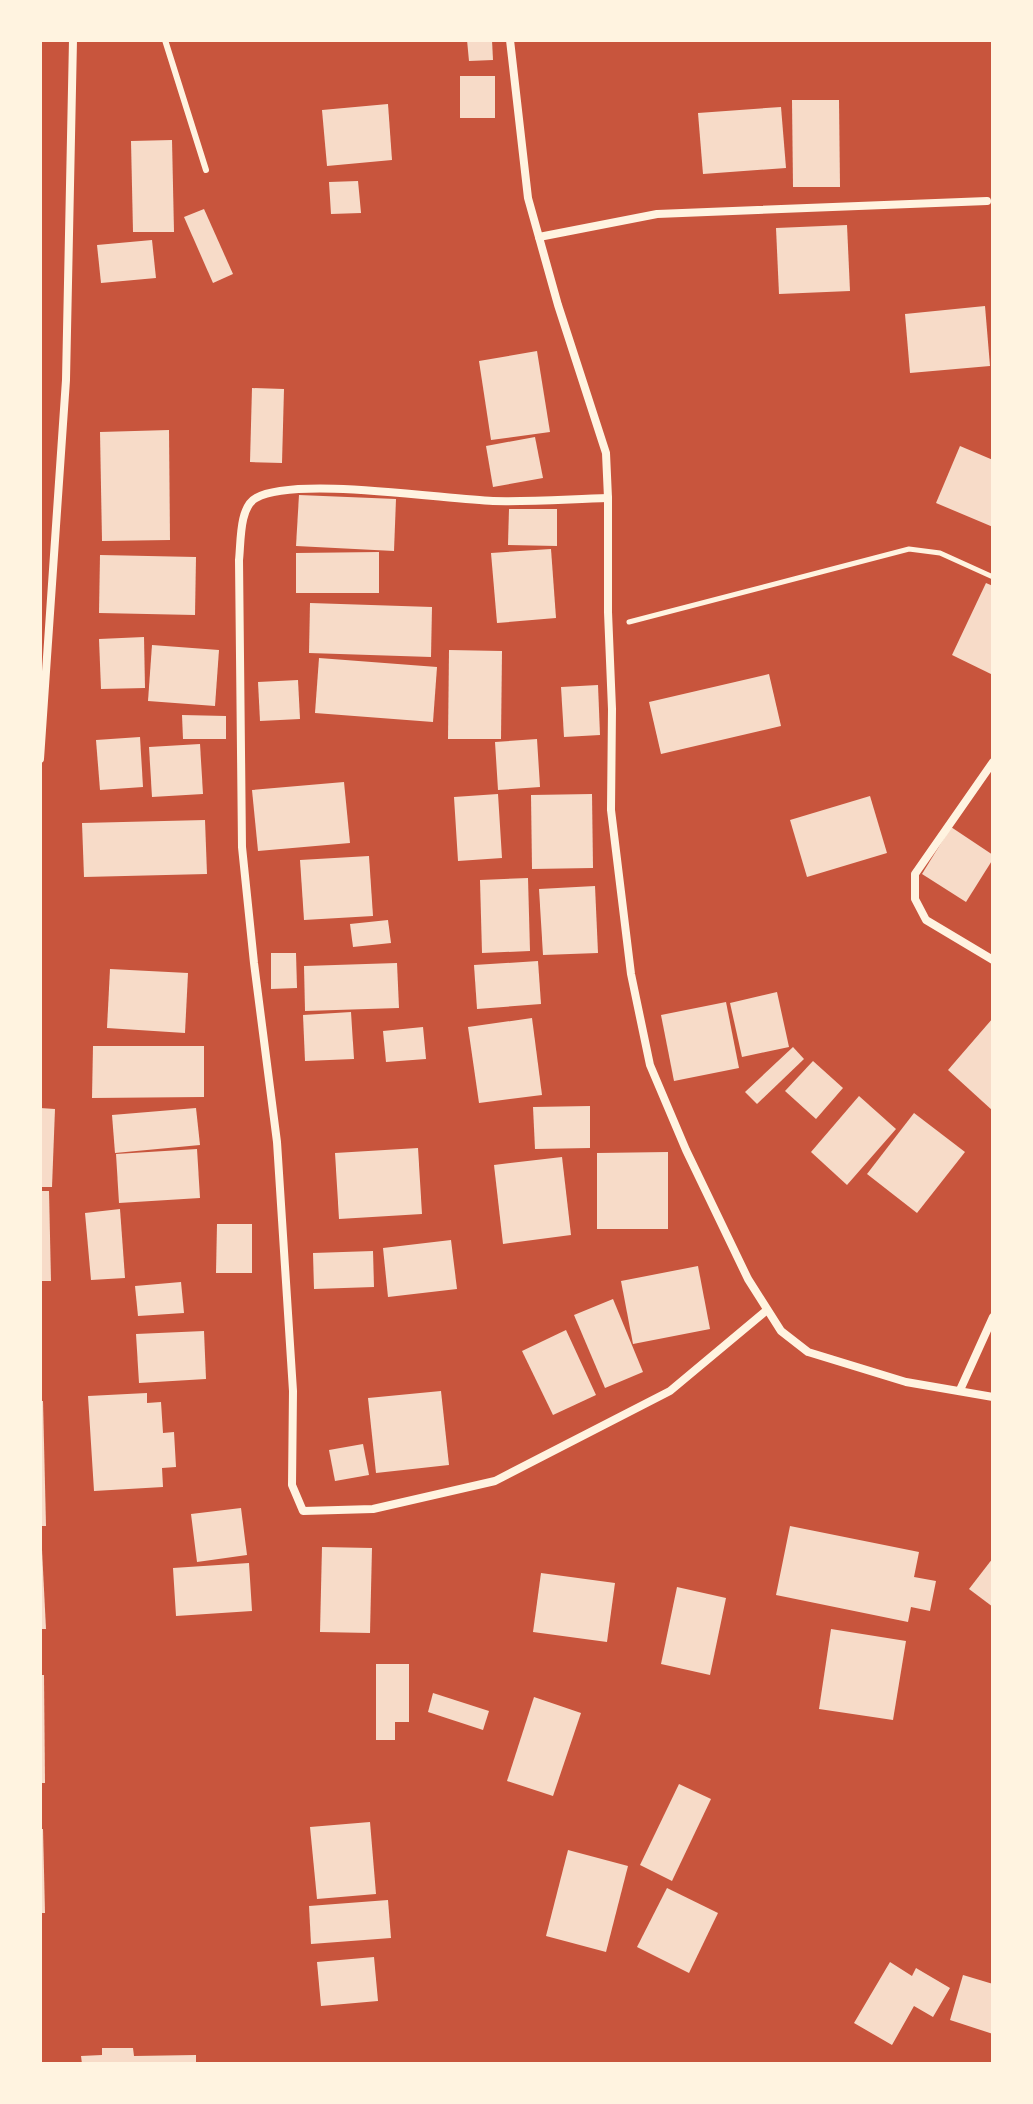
<svg xmlns="http://www.w3.org/2000/svg" width="1033" height="2104" viewBox="0 0 1033 2104" font-family="'Nunito Sans',sans-serif">
<rect width="100%" height="100%" fill="#c8553d"/>
<!-- building -->
<g fill="#f7dbc8">
<path d="M 467,40 L 492,40 L 493,60 L 469,61 Z"/>
<rect x="460" y="76" width="35" height="42"/>
<path d="M 792,100 L 839,100 L 840,187 L 793,187 Z"/>
<path d="M 388,104 L 392,160 L 327,166 L 322,110 Z"/>
<path d="M 781,107 L 786,168 L 703,174 L 698,113 Z"/>
<path d="M 172,140 L 174,232 L 133,232 L 131,141 Z"/>
<path d="M 358,181 L 361,213 L 331,214 L 329,182 Z"/>
<path d="M 204,209 L 233,274 L 213,283 L 184,217 Z"/>
<path d="M 847,225 L 850,291 L 779,294 L 776,228 Z"/>
<path d="M 152,240 L 156,278 L 101,283 L 97,245 Z"/>
<path d="M 985,306 L 990,366 L 910,373 L 905,314 Z"/>
<path d="M 537,351 L 550,432 L 491,440 L 479,361 Z"/>
<path d="M 252,388 L 284,389 L 282,463 L 250,462 Z"/>
<path d="M 169,430 L 170,540 L 102,541 L 100,432 Z"/>
<path d="M 535,437 L 543,478 L 493,487 L 486,446 Z"/>
<path d="M 960,446 L 993,460 L 993,527 L 936,503 Z"/>
<path d="M 299,495 L 396,499 L 394,551 L 296,546 Z"/>
<path d="M 509,509 L 557,509 L 557,546 L 508,545 Z"/>
<path d="M 551,549 L 556,618 L 497,623 L 491,553 Z"/>
<path d="M 379,552 L 379,593 L 296,593 L 296,553 Z"/>
<path d="M 100,555 L 196,557 L 195,615 L 99,613 Z"/>
<path d="M 986,583 L 993,586 L 993,675 L 952,655 Z"/>
<path d="M 310,603 L 432,607 L 431,657 L 309,653 Z"/>
<path d="M 144,637 L 145,688 L 101,689 L 99,639 Z"/>
<path d="M 152,645 L 219,650 L 215,706 L 148,701 Z"/>
<path d="M 449,650 L 502,651 L 501,739 L 448,739 Z"/>
<path d="M 319,658 L 437,667 L 433,722 L 315,713 Z"/>
<path d="M 769,674 L 781,726 L 661,754 L 649,702 Z"/>
<path d="M 298,680 L 300,719 L 260,721 L 258,682 Z"/>
<path d="M 598,685 L 600,735 L 564,737 L 561,687 Z"/>
<path d="M 182,715 L 226,716 L 226,739 L 183,739 Z"/>
<path d="M 140,737 L 143,787 L 100,790 L 96,740 Z"/>
<path d="M 537,739 L 540,787 L 498,790 L 495,742 Z"/>
<path d="M 200,744 L 203,794 L 152,797 L 149,747 Z"/>
<path d="M 344,782 L 350,843 L 258,851 L 252,790 Z"/>
<path d="M 498,794 L 502,858 L 458,861 L 454,797 Z"/>
<path d="M 592,794 L 593,868 L 532,869 L 531,795 Z"/>
<path d="M 870,796 L 887,853 L 807,877 L 790,820 Z"/>
<path d="M 205,820 L 207,874 L 84,877 L 82,823 Z"/>
<path d="M 951,827 L 993,855 L 993,859 L 966,902 L 922,874 Z"/>
<path d="M 369,856 L 373,916 L 304,920 L 300,860 Z"/>
<path d="M 528,878 L 530,951 L 482,953 L 480,880 Z"/>
<path d="M 595,886 L 598,953 L 543,955 L 539,889 Z"/>
<path d="M 388,920 L 391,943 L 353,947 L 350,924 Z"/>
<path d="M 271,953 L 296,953 L 297,988 L 271,989 Z"/>
<path d="M 538,961 L 541,1004 L 477,1009 L 474,965 Z"/>
<path d="M 397,963 L 399,1008 L 305,1011 L 304,966 Z"/>
<path d="M 110,969 L 188,973 L 185,1033 L 107,1028 Z"/>
<path d="M 777,992 L 789,1047 L 742,1057 L 730,1003 Z"/>
<path d="M 726,1002 L 739,1068 L 674,1081 L 661,1015 Z"/>
<path d="M 351,1012 L 354,1059 L 305,1061 L 303,1015 Z"/>
<path d="M 532,1018 L 542,1095 L 479,1103 L 468,1027 Z"/>
<path d="M 993,1018 L 993,1111 L 948,1070 Z"/>
<path d="M 423,1027 L 426,1059 L 386,1062 L 383,1031 Z"/>
<path d="M 93,1046 L 204,1046 L 204,1097 L 92,1098 Z"/>
<path d="M 793,1047 L 804,1059 L 757,1104 L 745,1092 Z"/>
<path d="M 813,1061 L 843,1088 L 816,1119 L 785,1091 Z"/>
<path d="M 859,1096 L 896,1129 L 847,1185 L 811,1152 Z"/>
<path d="M 590,1106 L 590,1148 L 535,1149 L 533,1107 Z"/>
<path d="M 40,1108 L 55,1109 L 52,1187 L 40,1187 Z"/>
<path d="M 196,1108 L 200,1145 L 115,1153 L 112,1115 Z"/>
<path d="M 914,1113 L 965,1152 L 917,1213 L 867,1174 Z"/>
<path d="M 418,1148 L 422,1214 L 339,1219 L 335,1153 Z"/>
<path d="M 197,1149 L 200,1198 L 119,1203 L 116,1154 Z"/>
<path d="M 668,1152 L 668,1229 L 597,1229 L 597,1153 Z"/>
<path d="M 562,1157 L 571,1235 L 503,1244 L 494,1165 Z"/>
<path d="M 40,1191 L 49,1191 L 51,1281 L 40,1281 Z"/>
<path d="M 120,1209 L 125,1278 L 91,1280 L 85,1213 Z"/>
<path d="M 217,1224 L 252,1224 L 252,1273 L 216,1273 Z"/>
<path d="M 451,1240 L 457,1289 L 388,1297 L 383,1248 Z"/>
<path d="M 373,1251 L 374,1287 L 314,1289 L 313,1253 Z"/>
<path d="M 698,1266 L 710,1329 L 633,1344 L 621,1281 Z"/>
<path d="M 181,1282 L 184,1313 L 138,1316 L 135,1286 Z"/>
<path d="M 613,1299 L 643,1372 L 605,1388 L 574,1315 Z"/>
<path d="M 566,1330 L 596,1395 L 553,1415 L 522,1351 Z"/>
<path d="M 204,1331 L 206,1379 L 139,1383 L 136,1334 Z"/>
<path d="M 441,1391 L 449,1465 L 376,1473 L 368,1398 Z"/>
<path d="M 147,1393 L 147,1403 L 161,1402 L 163,1433 L 174,1432 L 176,1467 L 162,1468 L 163,1487 L 94,1491 L 88,1396 Z"/>
<path d="M 40,1401 L 43,1401 L 46,1526 L 40,1526 Z"/>
<path d="M 363,1444 L 369,1475 L 335,1481 L 329,1450 Z"/>
<path d="M 241,1508 L 247,1555 L 197,1562 L 191,1514 Z"/>
<path d="M 790,1526 L 919,1552 L 914,1577 L 936,1581 L 930,1611 L 911,1607 L 908,1622 L 776,1595 Z"/>
<path d="M 322,1547 L 372,1548 L 370,1633 L 320,1632 Z"/>
<path d="M 40,1550 L 42,1550 L 46,1629 L 40,1629 Z"/>
<path d="M 993,1558 L 993,1607 L 969,1589 Z"/>
<path d="M 249,1563 L 252,1611 L 176,1616 L 173,1568 Z"/>
<path d="M 541,1573 L 615,1583 L 607,1642 L 533,1632 Z"/>
<path d="M 677,1587 L 726,1598 L 710,1675 L 661,1664 Z"/>
<path d="M 831,1629 L 906,1641 L 893,1720 L 819,1709 Z"/>
<path d="M 376,1664 L 409,1664 L 409,1722 L 395,1722 L 395,1740 L 376,1740 Z"/>
<path d="M 40,1675 L 44,1675 L 45,1783 L 40,1783 Z"/>
<path d="M 433,1693 L 489,1711 L 483,1730 L 428,1712 Z"/>
<path d="M 534,1697 L 581,1713 L 553,1796 L 507,1781 Z"/>
<path d="M 679,1784 L 711,1799 L 672,1881 L 640,1865 Z"/>
<path d="M 370,1822 L 376,1894 L 317,1899 L 310,1827 Z"/>
<path d="M 40,1829 L 43,1829 L 45,1913 L 40,1913 Z"/>
<path d="M 568,1850 L 628,1866 L 606,1952 L 546,1936 Z"/>
<path d="M 667,1888 L 718,1913 L 689,1973 L 637,1947 Z"/>
<path d="M 388,1900 L 391,1938 L 311,1944 L 309,1906 Z"/>
<path d="M 374,1957 L 378,2001 L 321,2006 L 317,1962 Z"/>
<path d="M 890,1962 L 912,1976 L 916,1968 L 950,1988 L 933,2017 L 914,2006 L 892,2045 L 854,2023 Z"/>
<path d="M 963,1975 L 993,1984 L 993,2034 L 950,2020 Z"/>
<path d="M 102,2048 L 133,2048 L 134,2056 L 196,2055 L 196,2064 L 82,2064 L 81,2056 L 102,2055 Z"/>
</g>
<g fill="none" stroke-linecap="round" stroke-linejoin="round">
<!-- path -->
<path stroke="#fff3e0" stroke-width="5" d="M 629,622 L 909,549 L 940,553 L 993,577"/>
<!-- service -->
<path stroke="#fff3e0" stroke-width="6" d="M 165,40 L 206,170"/>
<!-- minor -->
<g stroke="#fff3e0" stroke-width="8">
<path d="M 510,40 L 528,198 L 558,305 L 606,453 L 608,498 L 608,612 L 612,709 L 611,810 L 631,974 L 650,1065 L 686,1150 L 748,1279 L 781,1331 L 808,1352 L 906,1382 L 993,1397"/>
<path d="M 539,237 L 657,214 L 987,201"/>
<path d="M 608,498 C 570,499 531,502 493,501 C 442,499 295,476 256,498 C 239,507 241,543 239,560 L 242,847 L 254,963 L 277,1142 L 293,1391 L 292,1485 L 303,1511 L 373,1509 L 495,1481 L 670,1391 L 767,1310"/>
<path d="M 40,759 L 66,380 L 73,40"/>
<path d="M 993,762 L 915,874 L 915,899 L 926,920 L 993,960"/>
<path d="M 960,1390 L 993,1317"/>
</g>
</g>
<!-- border -->
<rect width="1033" height="2104" fill="none" stroke="#fff3e0" stroke-width="84"/>
</svg>
